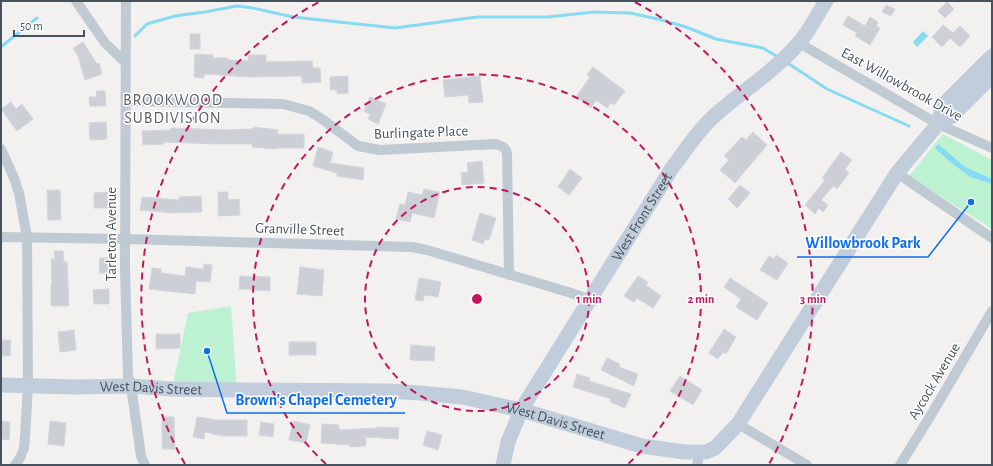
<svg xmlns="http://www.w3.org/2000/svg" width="993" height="466" viewBox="0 0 993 466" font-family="'Alegreya Sans',sans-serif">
<rect width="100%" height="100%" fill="#f3f0f0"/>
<!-- green -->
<g fill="#bcf2d1">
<path d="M 943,134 L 992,160 L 992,229 L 909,176 Z"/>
<path d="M 231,306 L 237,390 L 172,389 L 188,313 Z"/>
</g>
<!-- water -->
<g fill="#86dbf2">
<path d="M 923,31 L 928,36 L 917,47 L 913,42 Z"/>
<path d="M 938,144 L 965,167 L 992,179 L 992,184 L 970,177 L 949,161 L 935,148 Z"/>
</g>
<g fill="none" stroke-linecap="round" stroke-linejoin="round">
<!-- stream -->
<g stroke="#86dbf2" stroke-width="3">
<path d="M 135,36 L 147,24 L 175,16 L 205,12 L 237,6 L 253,8 L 293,17 L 395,28 L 477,17 L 548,17 L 594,12 L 630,13 L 658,19 L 686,27 L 716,39 L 763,48 L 778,57"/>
<path d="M 1,47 L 37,18"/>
<path d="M 786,62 L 827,89 L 909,126"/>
</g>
</g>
<!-- building -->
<g fill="#cccfd5" stroke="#d4d6dc">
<path d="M 947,2 L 954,9 L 945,18 L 938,11 Z"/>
<path d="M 886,5 L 895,9 L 891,16 L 882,12 Z"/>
<path d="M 848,16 L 865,26 L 870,17 L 878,22 L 876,26 L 880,28 L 870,45 L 855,36 L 857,33 L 843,25 Z"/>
<path d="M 943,25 L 953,33 L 960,26 L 970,36 L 960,47 L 950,38 L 942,47 L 932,37 Z"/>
<rect x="190" y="34" width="10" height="15"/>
<path d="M 83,42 L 97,64 L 99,63 L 102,74 L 85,80 L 78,56 L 73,48 Z"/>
<path d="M 195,54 L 213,55 L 213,58 L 228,58 L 227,60 L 248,61 L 248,55 L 266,55 L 266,62 L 312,61 L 313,68 L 320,68 L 321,82 L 302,83 L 302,76 L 248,77 L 204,74 L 204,78 L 194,77 Z"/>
<path d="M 593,67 L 625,91 L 614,105 L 611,103 L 607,108 L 596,100 L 591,108 L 576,97 L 590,77 L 587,75 Z"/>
<path d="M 348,76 L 348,93 L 337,94 L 337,90 L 330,90 L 330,77 Z"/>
<path d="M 480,76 L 483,102 L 469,103 L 468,95 L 445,97 L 443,80 Z"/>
<path d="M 96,91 L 105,91 L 106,106 L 90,106 L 89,97 L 97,97 Z"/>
<path d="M 370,97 L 386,104 L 378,124 L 368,119 L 370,114 L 364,111 Z"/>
<path d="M 11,102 L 16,109 L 22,104 L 33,119 L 17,131 L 1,109 Z"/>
<path d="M 106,122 L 107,139 L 90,140 L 89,123 Z"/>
<path d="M 254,127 L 278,130 L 277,134 L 304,134 L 304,148 L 276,148 L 276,149 L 252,147 L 252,144 L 217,144 L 163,142 L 164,144 L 143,145 L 142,131 L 171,130 L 171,128 L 226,130 L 254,129 Z"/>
<path d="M 753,132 L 767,145 L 735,183 L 720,170 L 729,160 L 724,156 L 742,137 L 746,140 Z"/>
<path d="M 318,147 L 333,152 L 330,163 L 364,168 L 363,180 L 337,176 L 337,173 L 313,166 Z"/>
<path d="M 841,152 L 852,160 L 845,169 L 849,173 L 837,189 L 833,186 L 821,200 L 828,205 L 823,212 L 819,208 L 815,214 L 805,205 L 825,180 L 822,178 Z"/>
<path d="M 482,161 L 484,183 L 462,185 L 461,173 L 468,172 L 467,163 Z"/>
<path d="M 570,169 L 582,178 L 569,195 L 558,187 Z"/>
<path d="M 740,185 L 750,193 L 737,208 L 728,199 Z"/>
<path d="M 424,189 L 440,192 L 434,218 L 412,213 L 410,222 L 396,219 L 400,204 L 405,205 L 408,192 L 422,195 Z"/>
<path d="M 47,190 L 60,190 L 61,220 L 48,220 Z"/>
<path d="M 111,192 L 111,208 L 94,208 L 94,193 Z"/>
<path d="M 218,192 L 228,192 L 228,200 L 239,199 L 240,215 L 218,216 Z"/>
<path d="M 201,196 L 202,212 L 172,213 L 140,210 L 142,197 L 179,200 L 179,197 Z"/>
<path d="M 480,213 L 496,218 L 489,240 L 485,239 L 483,244 L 472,240 Z"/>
<path d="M 54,251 L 63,251 L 64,262 L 67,262 L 69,306 L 51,306 L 51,284 L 52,284 L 51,259 L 55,259 Z"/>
<path d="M 776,255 L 788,263 L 777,280 L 760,270 L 769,256 L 774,259 Z"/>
<path d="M 100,258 L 109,258 L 109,273 L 99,273 Z"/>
<path d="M 204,264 L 212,265 L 210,282 L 196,281 L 195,294 L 149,289 L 152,268 L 161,269 L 161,273 L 185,276 L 186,267 L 203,269 Z"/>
<path d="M 300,267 L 324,270 L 322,296 L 297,294 Z"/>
<path d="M 240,276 L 270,277 L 270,291 L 239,289 Z"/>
<path d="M 638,276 L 648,282 L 646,285 L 661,296 L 653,308 L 637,298 L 634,302 L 624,296 Z"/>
<path d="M 419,278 L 441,282 L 438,297 L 424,295 L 423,301 L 415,300 Z"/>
<path d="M 730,278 L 768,303 L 757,320 L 736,307 L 741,299 L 724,287 Z"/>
<path d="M 109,289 L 109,304 L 94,304 L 93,290 Z"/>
<path d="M 724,329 L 736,337 L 726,354 L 723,352 L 718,359 L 709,353 Z"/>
<path d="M 74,330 L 76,350 L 60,352 L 58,332 Z"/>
<path d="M 156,334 L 180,334 L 180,348 L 156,349 Z"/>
<path d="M 1,340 L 11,340 L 10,356 L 1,356 Z"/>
<rect x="289" y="342" width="27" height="13"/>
<path d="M 411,345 L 435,347 L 434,361 L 410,360 Z"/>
<path d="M 607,358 L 620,364 L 619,367 L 638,374 L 634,386 L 601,370 Z"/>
<path d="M 577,374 L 590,378 L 589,381 L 631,394 L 625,408 L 610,402 L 611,399 L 573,387 Z"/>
<path d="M 680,376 L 702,390 L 693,405 L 670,391 Z"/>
<path d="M 162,417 L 174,417 L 175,449 L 162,449 Z"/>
<path d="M 197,417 L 217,420 L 247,420 L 247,436 L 223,436 L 205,432 L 204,439 L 193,437 Z"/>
<path d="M 1,421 L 10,422 L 9,440 L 1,439 Z"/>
<path d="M 50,421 L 66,423 L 64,446 L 48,444 Z"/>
<path d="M 293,421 L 310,425 L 306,443 L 289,440 Z"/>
<path d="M 261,422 L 274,424 L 273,437 L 259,435 Z"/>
<path d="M 322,424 L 339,425 L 339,430 L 376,428 L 376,427 L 399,428 L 398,439 L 366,437 L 366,446 L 350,447 L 350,445 L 321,443 Z"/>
<path d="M 427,431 L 442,435 L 438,450 L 423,445 Z"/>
</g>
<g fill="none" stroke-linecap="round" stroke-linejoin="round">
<!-- street -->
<g stroke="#c0cad3" stroke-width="10">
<path d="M 76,1 L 105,43 L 125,62"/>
<path d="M 126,1 L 125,269 L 128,376 L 131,386 L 141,456 L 145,465"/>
<path d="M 799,43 L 938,124 L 992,148"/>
<path d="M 126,101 L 283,104 L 309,111 L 322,119 L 358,146 L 380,150 L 496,144 C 502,146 505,147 507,153 L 509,275"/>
<path d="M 1,149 L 14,178 L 19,193 L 27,237 L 28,386 L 25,437 L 24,448 L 20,458 L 15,465"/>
<path d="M 897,173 L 992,238"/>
<path d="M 1,237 L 126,239 L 412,247 L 427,250 L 568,292 L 580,296 L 590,302"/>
<path d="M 738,424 L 807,465"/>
<path d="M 697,465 L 700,452"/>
<path d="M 900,465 L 931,415 L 992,311"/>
</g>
<!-- secondary -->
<g stroke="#c1cdda" stroke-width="15">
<path d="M 938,124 L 943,105 L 992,56"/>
<path id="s1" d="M 1,385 L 74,387 L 131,386 L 172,389 L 237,390 L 388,391 L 420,393 L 462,397 L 521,410 L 642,446 L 684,452 L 706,452 L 715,448 L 738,424 L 897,173 L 938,124 L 952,116 L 992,76"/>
<path id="s2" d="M 503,465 L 508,442 L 521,410 L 672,168 C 685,151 696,133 712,118 C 740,92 773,73 798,44 C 809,32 817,15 826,1"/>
</g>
</g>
<!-- distance rings -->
<g fill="none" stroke="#c2185b" stroke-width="2" stroke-dasharray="7 5">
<circle cx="477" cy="299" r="112"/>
<path d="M326 464A224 224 0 1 1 628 464"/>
<path d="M185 464A336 336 0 0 1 319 2M635 2A336 336 0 0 1 769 464"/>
</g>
<g text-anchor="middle" stroke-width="3" stroke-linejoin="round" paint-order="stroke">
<!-- street labels -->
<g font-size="15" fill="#46535f" stroke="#fff">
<text transform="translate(902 84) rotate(29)" y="5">East Willowbrook Drive</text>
<text transform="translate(421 132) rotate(-2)" y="5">Burlingate Place</text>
<text dy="5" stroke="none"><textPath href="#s2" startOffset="286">West Front Street</textPath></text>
<text transform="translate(300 229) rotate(2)" y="5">Granville Street</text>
<text transform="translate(111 234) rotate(-90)" y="5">Tarleton Avenue</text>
<text transform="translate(934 381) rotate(-59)" y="5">Aycock Avenue</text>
<text dy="5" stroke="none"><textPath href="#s1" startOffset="150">West Davis Street</textPath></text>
<text dy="5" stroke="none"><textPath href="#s1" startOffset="558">West Davis Street</textPath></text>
</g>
<!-- neighbourhood labels -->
<g font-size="16" letter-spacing="1" fill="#5c6066" stroke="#fff">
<text x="173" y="105">BROOKWOOD<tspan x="173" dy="18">SUBDIVISION</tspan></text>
</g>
</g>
<circle cx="477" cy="299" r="6" fill="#c2185b" stroke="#fff" stroke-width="2"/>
<g font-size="12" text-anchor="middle" font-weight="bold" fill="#c2185b" stroke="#fff" stroke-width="3" stroke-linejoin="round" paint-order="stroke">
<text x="589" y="303">1 min</text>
<text x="701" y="303">2 min</text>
<text x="813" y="303">3 min</text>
</g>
<!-- callouts -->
<path fill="none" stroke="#0d6ef0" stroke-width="1.5" d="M971 202L928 257H797M207 351L227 413H405"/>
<g fill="#0d6ef0" stroke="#fff" stroke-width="1.5">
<circle cx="971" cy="202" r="4"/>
<circle cx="207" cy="351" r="4"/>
</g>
<g font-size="16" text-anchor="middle" font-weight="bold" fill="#0d6ef0" stroke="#fff" stroke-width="3" stroke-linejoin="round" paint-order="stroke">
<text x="863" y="248">Willowbrook Park</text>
<text x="316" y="405">Brown's Chapel Cemetery</text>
</g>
<!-- border -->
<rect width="993" height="466" fill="none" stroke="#46535f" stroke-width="4"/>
<!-- scale -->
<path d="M14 30v6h70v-6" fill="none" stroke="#46535f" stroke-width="2"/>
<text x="20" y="30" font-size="12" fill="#46535f" stroke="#ffffff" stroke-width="3" paint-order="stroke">50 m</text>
</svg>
